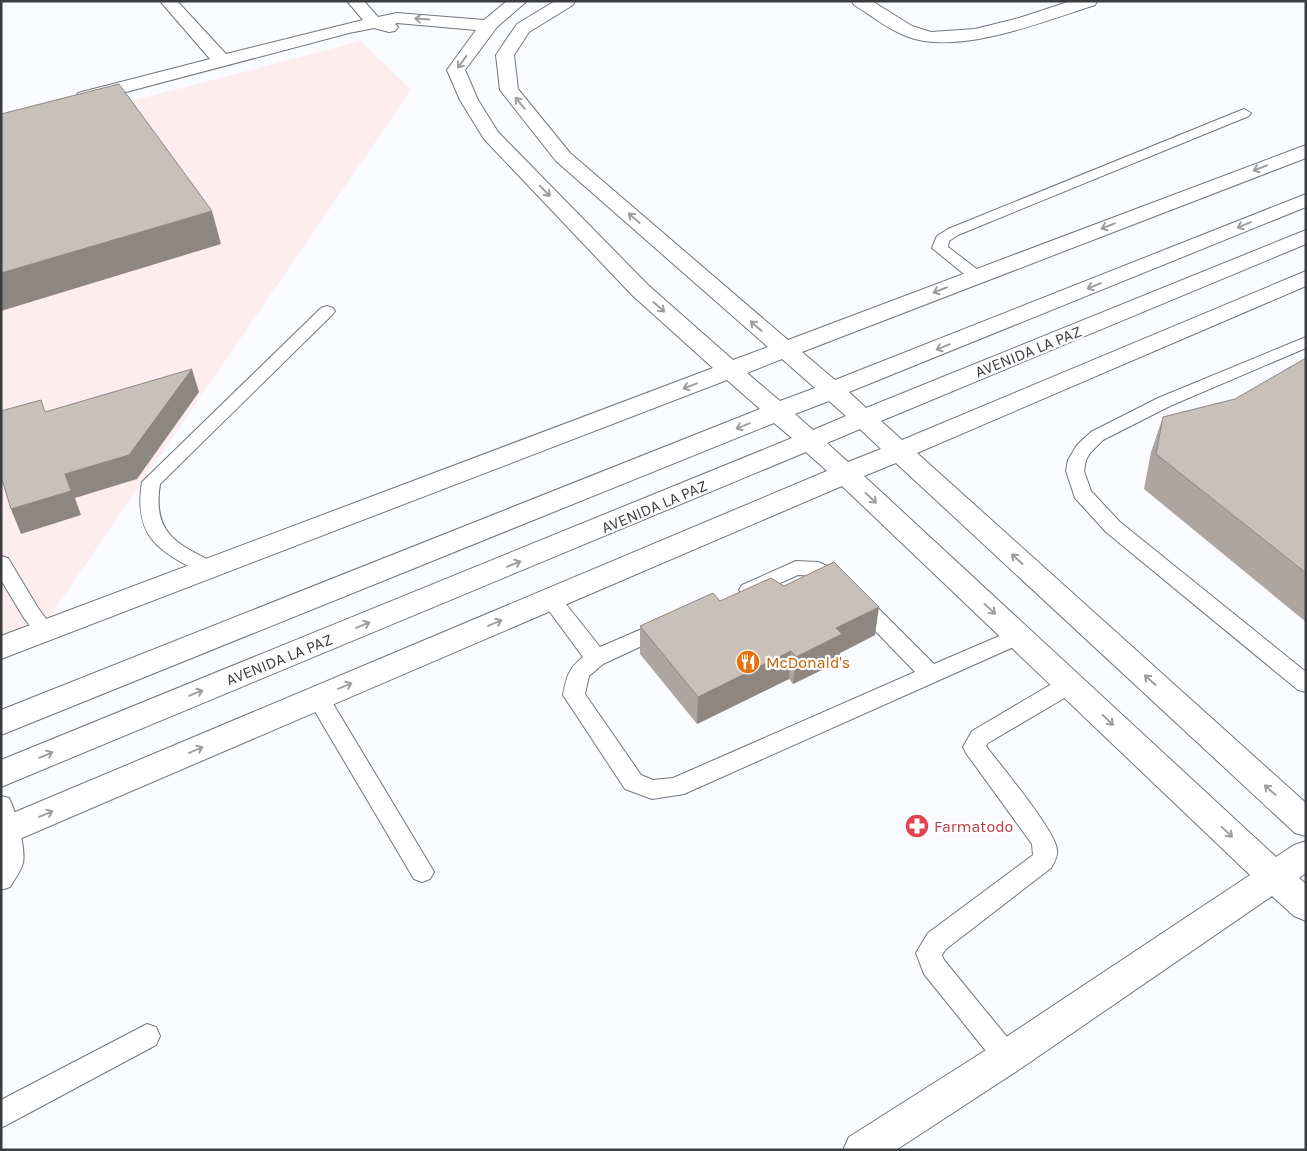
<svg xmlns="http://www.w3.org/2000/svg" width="1307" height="1151" viewBox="0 0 1307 1151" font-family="Karla,sans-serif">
<rect width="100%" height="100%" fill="#f9fbff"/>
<!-- industrial -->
<path fill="#fdedef" d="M 361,41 L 411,90 L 35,638 L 1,651 L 1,135 Z"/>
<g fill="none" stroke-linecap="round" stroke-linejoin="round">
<!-- service casing -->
<g stroke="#70767d" stroke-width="2">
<g id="service">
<path d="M 1244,109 L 1251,113 L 1249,116 L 958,235 L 949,241 L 948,247 L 982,273 L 984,276 L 982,279 L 970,279 L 932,248 L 937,236 L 948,229 Z"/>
<path d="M 327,306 L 333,308 L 335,311 L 333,314 L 160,484 C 152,534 177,544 217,564 L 220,569 L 217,574 L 210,576 L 203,574 C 159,551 133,537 142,482 L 321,308 Z"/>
<path d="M 1306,337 L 1306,348 L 1170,406 L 1103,440 L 1090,453 L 1086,460 L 1084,471 L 1091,491 L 1120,522 L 1306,672 L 1306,692 L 1298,690 L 1106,532 L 1075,498 L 1066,471 L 1068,460 L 1077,445 L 1091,432 L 1158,398 Z"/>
<path d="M 1,556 L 8,558 L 38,608 L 55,631 L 52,636 L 45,639 L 38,636 L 24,618 L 1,580 Z"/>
<path d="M 796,561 L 818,562 L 843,573 L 934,664 L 1018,628 L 1025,630 L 1028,636 L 1025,642 L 684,794 L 652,799 L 625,789 L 563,695 C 567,676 568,669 583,657 L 544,604 L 541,599 L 544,594 L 551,592 L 558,594 L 600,647 L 658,622 L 665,619 L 672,622 L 675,627 L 672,632 L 603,664 L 589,676 L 585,694 L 641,775 L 653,780 L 673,778 L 915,672 L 829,583 L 815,576 L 798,575 L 749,597 L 742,595 L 739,590 L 742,585 Z"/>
<path d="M 1070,676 L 1078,678 L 1081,684 L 1078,690 L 988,743 L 986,746 C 1000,765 1056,831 1057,850 C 1058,856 1054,863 1051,868 L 946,949 L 942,955 L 944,960 L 1016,1048 L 1020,1057 L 1016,1066 L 1007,1070 L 998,1066 L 924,974 L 916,953 L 928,933 L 1033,855 L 1032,844 L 966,753 L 963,747 L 972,731 L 1062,678 Z"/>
<path d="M 318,690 L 326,692 L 430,865 L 434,872 L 430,879 L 422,882 L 414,879 L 307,698 L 310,692 Z"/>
<path d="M 1,796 L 9,798 C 16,812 26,849 23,863 C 21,871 14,880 10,887 L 1,890 Z"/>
<path d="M 147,1024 L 156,1027 L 160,1036 L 156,1045 L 1,1128 L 1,1100 Z"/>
</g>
</g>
<!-- minor casing -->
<g stroke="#70767d" stroke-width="2">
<g id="minor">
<path d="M 160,1 L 177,1 L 226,54 L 363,20 L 347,1 L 364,1 L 378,17 L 397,13 L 484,20 L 507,1 L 527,1 L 497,27 L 465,70 L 478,100 L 498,132 L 648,285 L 733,360 L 768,347 L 556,161 L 500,90 L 496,55 L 517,24 L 555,1 L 575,1 L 573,5 L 529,32 L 514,55 L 518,89 L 570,153 L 788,340 L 1306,145 L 1306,158 L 802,352 L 835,380 L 1306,194 L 1306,207 L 849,392 L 866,408 L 1306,230 L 1306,244 L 881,421 L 902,440 L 1306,271 L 1306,286 L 917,453 L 1306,803 L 1306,836 L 1295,833 L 896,463 L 864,476 L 1276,857 L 1294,845 L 1306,841 L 1306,873 L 1299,878 L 1306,884 L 1306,921 L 1294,916 L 1272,896 L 1020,1069 L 896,1150 L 843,1150 L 849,1137 L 994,1045 L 1250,875 L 842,486 L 1,847 L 1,818 L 827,471 L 806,452 L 1,787 L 1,760 L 792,438 L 774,423 L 1,735 L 1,710 L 760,409 L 727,380 L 1,659 L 1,636 L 713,368 L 632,295 L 484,139 L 460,100 L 447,70 L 476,30 L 397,23 L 395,24 L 398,27 L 395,31 L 389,32 L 374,28 L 349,33 L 92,101 L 85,103 L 78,101 L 76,97 L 78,93 L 210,59 ZM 782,359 L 815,388 L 780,401 L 747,373 ZM 829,401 L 846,416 L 813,430 L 795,414 ZM 860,429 L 881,449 L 848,462 L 827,443 Z"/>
<path d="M 852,1 L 872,1 L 912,26 L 931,32 L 975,29 L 1019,18 L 1071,1 L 1097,1 L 1095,5 C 1044,21 958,57 906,36 C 887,29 871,15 854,5 Z"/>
</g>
</g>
<!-- service -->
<use href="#service" fill="#fff" fill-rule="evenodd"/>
<!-- minor -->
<use href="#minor" fill="#fff" fill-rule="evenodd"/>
</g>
<!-- wall -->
<g fill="#aea5a0">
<path d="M 1306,358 L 1306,622 L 1144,489 L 1151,452 L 1163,417 L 1235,399 Z"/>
<path d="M 784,586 L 875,635 L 840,653 L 838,662 L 793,684 L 789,679 L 697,724 L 640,654 L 640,626 L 720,601 Z"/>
</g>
<!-- shaded-wall -->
<g fill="#8d8682">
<path d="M 212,211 L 221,244 L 1,311 L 1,273 Z"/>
<path d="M 192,369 L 199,392 L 137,479 L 75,498 L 81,515 L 21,534 L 11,509 L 65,474 Z"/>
<path d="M 879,607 L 875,635 L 840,653 L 838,662 L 793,684 L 796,657 L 836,628 Z"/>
<path d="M 791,651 L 789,679 L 697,724 L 698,697 Z"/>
</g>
<!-- building -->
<g fill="#cac0ba" stroke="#8d8682">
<path d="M 119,84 L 212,211 L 1,273 L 1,114 Z"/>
<path d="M 1306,358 L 1306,573 L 1156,454 L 1163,417 L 1235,399 Z"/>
<path d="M 192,369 L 129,455 L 65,474 L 71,491 L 11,509 L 1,476 L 1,411 L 41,400 L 45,412 Z"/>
<path d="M 834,562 L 879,607 L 836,628 L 842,634 L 796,657 L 791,651 L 698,697 L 640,626 L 713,593 L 720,601 L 771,578 L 784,586 Z"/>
</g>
<!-- one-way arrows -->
<defs><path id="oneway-shaft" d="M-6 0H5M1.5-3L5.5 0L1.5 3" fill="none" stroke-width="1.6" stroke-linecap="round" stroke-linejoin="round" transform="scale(1.25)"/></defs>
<g stroke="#9c9ea0">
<use href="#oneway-shaft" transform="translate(422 19) rotate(-176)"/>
<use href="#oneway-shaft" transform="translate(462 62) rotate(126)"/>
<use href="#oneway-shaft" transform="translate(520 103) rotate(-129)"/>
<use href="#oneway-shaft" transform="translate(1260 168) rotate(159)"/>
<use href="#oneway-shaft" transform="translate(545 191) rotate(46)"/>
<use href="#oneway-shaft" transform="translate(634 218) rotate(-139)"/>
<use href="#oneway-shaft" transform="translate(1244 225) rotate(158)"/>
<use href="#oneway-shaft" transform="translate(1108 226) rotate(159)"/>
<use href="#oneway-shaft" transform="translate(1094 286) rotate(158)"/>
<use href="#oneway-shaft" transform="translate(940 290) rotate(159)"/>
<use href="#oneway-shaft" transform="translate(659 307) rotate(41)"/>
<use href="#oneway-shaft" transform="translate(756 326) rotate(-139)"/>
<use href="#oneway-shaft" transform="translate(943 347) rotate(158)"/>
<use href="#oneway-shaft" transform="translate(690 386) rotate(159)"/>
<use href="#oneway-shaft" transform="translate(743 426) rotate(158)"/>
<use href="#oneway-shaft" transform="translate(871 498) rotate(43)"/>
<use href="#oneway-shaft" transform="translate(1017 559) rotate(-138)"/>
<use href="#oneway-shaft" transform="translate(514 564) rotate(-22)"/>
<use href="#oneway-shaft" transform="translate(990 609) rotate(43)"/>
<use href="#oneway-shaft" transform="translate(495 623) rotate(-23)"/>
<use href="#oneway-shaft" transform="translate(363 625) rotate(-22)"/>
<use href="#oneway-shaft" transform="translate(1150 680) rotate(-138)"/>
<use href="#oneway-shaft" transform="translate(345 686) rotate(-23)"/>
<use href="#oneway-shaft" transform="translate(196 693) rotate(-22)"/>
<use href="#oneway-shaft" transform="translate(1108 720) rotate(43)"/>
<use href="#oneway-shaft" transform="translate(196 750) rotate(-23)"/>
<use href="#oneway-shaft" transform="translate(46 755) rotate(-23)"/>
<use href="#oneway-shaft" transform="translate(1270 790) rotate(-138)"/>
<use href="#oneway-shaft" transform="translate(46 814) rotate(-23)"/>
<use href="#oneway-shaft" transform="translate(1227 832) rotate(43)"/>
</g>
<!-- icons -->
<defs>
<g id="restaurant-disc" transform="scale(1.25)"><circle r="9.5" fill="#e8710a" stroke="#fff"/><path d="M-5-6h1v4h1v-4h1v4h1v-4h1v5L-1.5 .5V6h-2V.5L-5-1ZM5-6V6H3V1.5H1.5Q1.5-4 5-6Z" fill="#fff"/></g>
<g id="pharmacy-disc" transform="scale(1.25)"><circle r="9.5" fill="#e0444e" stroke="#fff"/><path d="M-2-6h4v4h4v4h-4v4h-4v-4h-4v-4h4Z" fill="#fff"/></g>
</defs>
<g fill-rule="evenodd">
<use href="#restaurant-disc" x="748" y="662"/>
<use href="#pharmacy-disc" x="917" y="826"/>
</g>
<g text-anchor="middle" stroke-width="4.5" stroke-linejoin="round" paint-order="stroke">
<!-- street labels -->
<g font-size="16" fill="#3a3c40" stroke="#fff">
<text transform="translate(1028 351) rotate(-22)" y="6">AVENIDA LA PAZ</text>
<text transform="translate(654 506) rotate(-23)" y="6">AVENIDA LA PAZ</text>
<text transform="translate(279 659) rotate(-22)" y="6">AVENIDA LA PAZ</text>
</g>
<!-- food labels -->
<g font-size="16" fill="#c56008" stroke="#fff" text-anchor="start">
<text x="766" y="668">McDonald's</text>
</g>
<!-- health labels -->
<g font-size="16" fill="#be3a42" stroke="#fff" text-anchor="start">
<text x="934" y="832">Farmatodo</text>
</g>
</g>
<!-- border -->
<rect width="1307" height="1151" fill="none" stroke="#3a3c40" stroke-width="5"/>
</svg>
